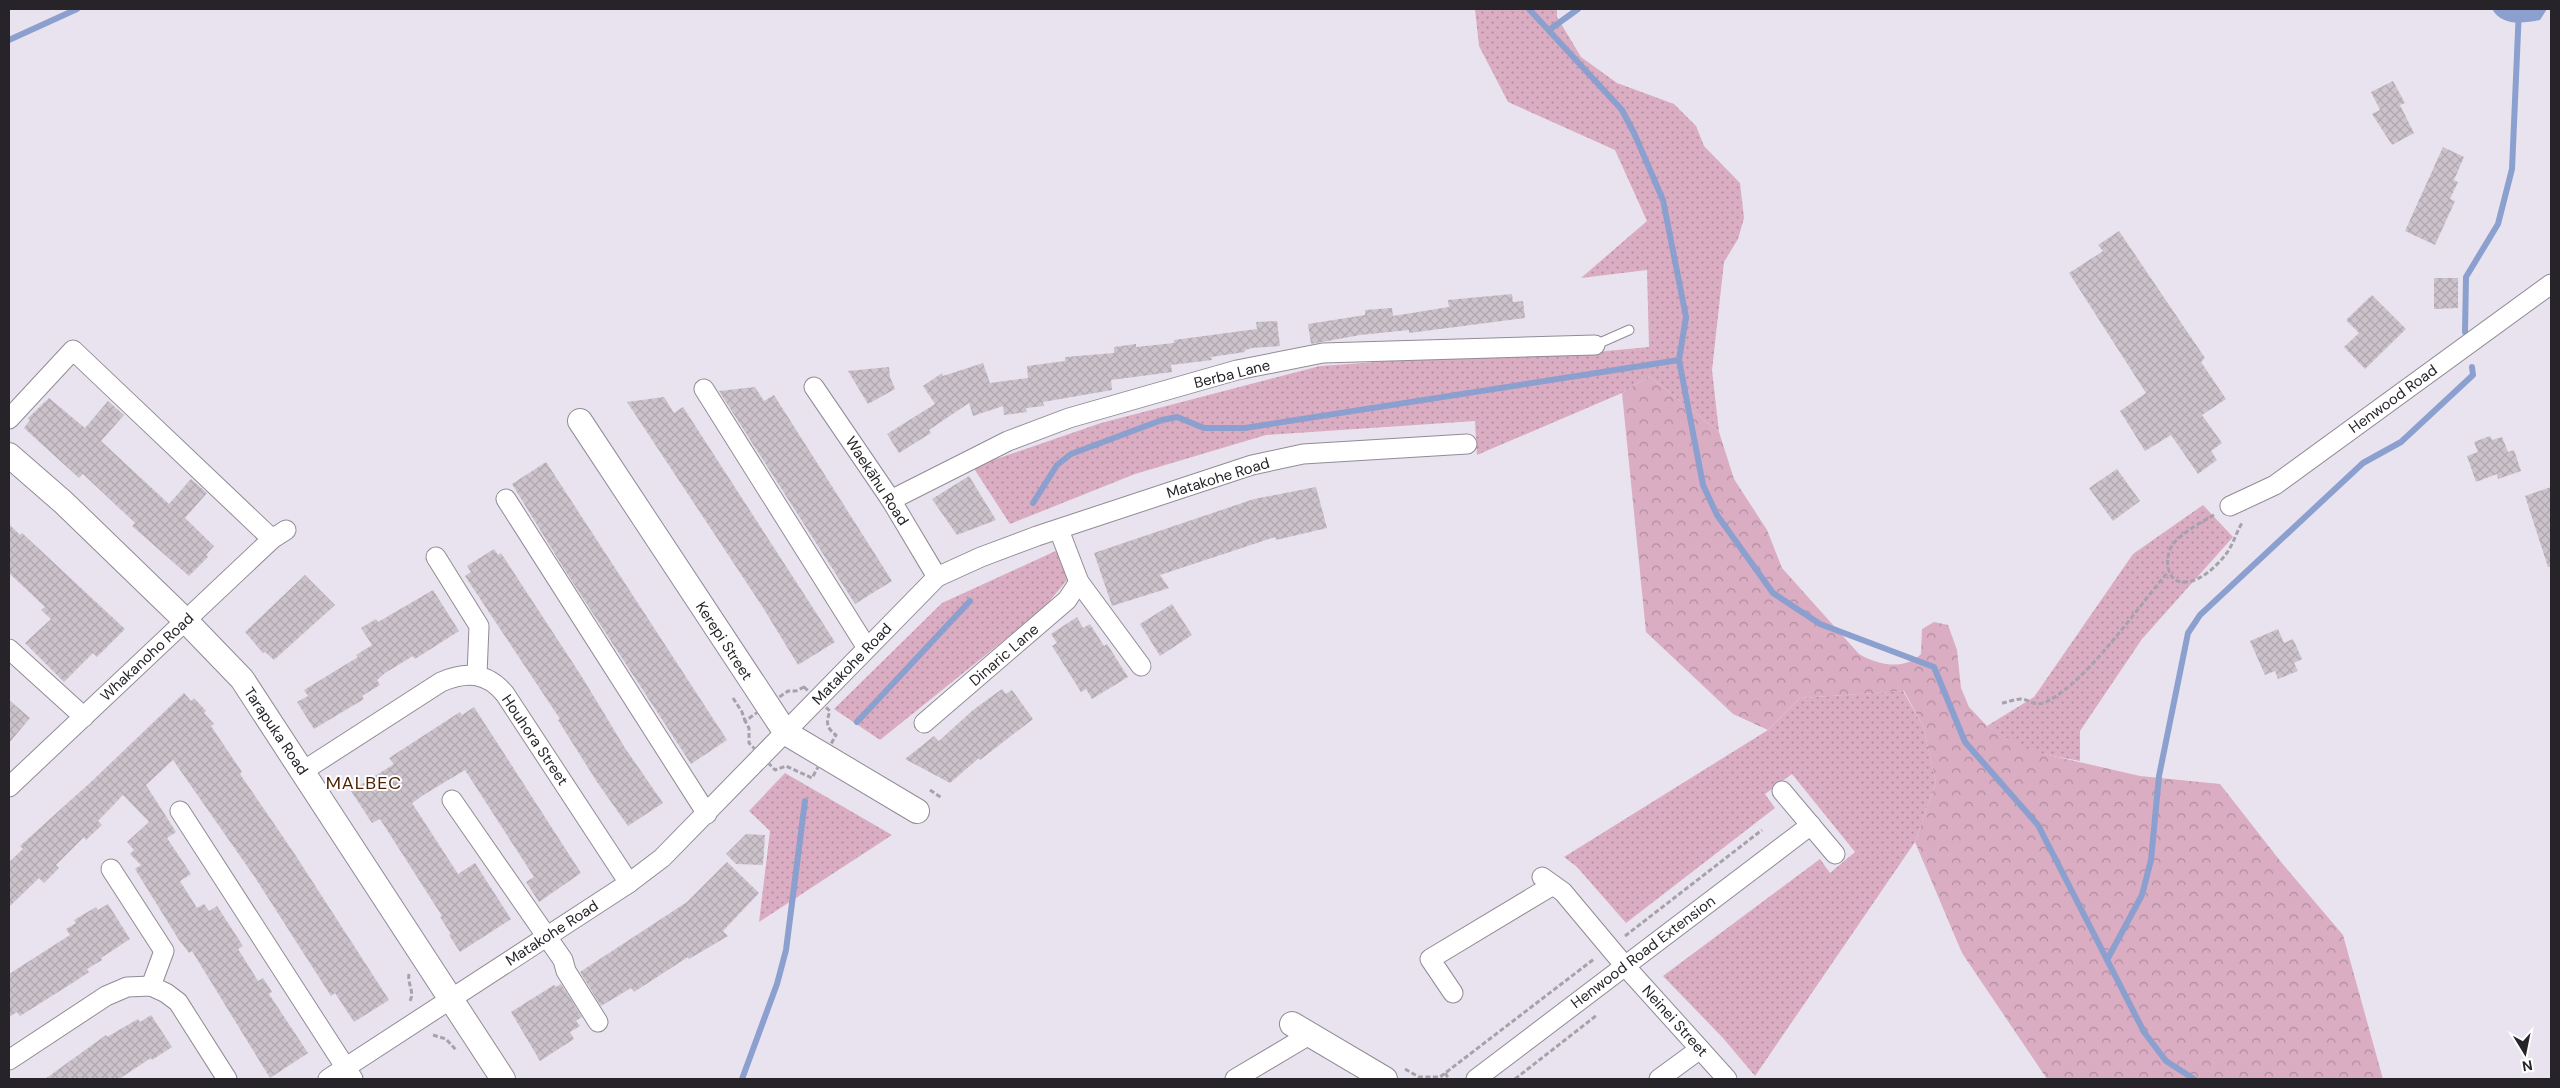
<svg xmlns="http://www.w3.org/2000/svg" width="2560" height="1088" viewBox="0 0 2560 1088" font-family="'DM Sans',sans-serif">
<defs>
<pattern id="grass-dots" width="8" height="8" patternUnits="userSpaceOnUse" patternTransform="scale(1.25)"><rect width="8" height="8" fill="#daadc2"/><path d="M2 2h.1M6 6h.1" fill="none" stroke="#b18d9e" stroke-width="1.8" stroke-linecap="round"/></pattern>
<pattern id="forest-crowns" width="20" height="18" patternUnits="userSpaceOnUse" patternTransform="scale(1.25)"><rect width="20" height="18" fill="#daadc2"/><path d="M2 6a3 3 0 1 1 6 0M12 15a3 3 0 1 1 6 0" fill="none" stroke="#b18d9e"/></pattern>
<pattern id="building-cross-hatch" width="8" height="8" patternUnits="userSpaceOnUse" patternTransform="scale(1.25)"><rect width="8" height="8" fill="#ccc2cb"/><path d="M0 0l8 8M0 8l8-8" fill="none" stroke="#afa7ae"/></pattern>
</defs>
<rect width="100%" height="100%" fill="#e9e3ef"/>
<!-- grass -->
<g fill="url(#grass-dots)">
<path d="M 1475,9 L 1557,9 L 1557,17 L 1581,57 L 1617,83 L 1674,104 L 1696,126 L 1704,146 L 1740,183 L 1744,218 L 1738,239 L 1724,262 L 1712,370 L 1719,432 L 1649,376 L 1622,393 L 1477,455 L 1475,421 L 1266,435 L 1135,474 L 1010,524 L 973,467 L 1101,423 L 1320,366 L 1534,351 L 1596,352 L 1649,347 L 1647,270 L 1581,278 L 1647,221 L 1615,150 L 1508,102 L 1479,46 Z"/>
<path d="M 2203,505 L 2233,537 L 2142,639 L 2080,731 L 2080,761 L 2027,751 L 1987,726 L 2034,697 L 2133,554 Z"/>
<path d="M 1060,549 L 1067,580 L 1043,609 L 880,740 L 834,709 L 942,603 Z"/>
<path d="M 1903,691 L 1923,726 L 1936,782 L 1915,842 L 1755,1076 L 1723,1038 L 1663,976 L 1820,859 L 1830,873 L 1855,852 L 1792,774 L 1765,794 L 1775,808 L 1626,923 L 1577,867 L 1564,857 L 1768,730 L 1800,698 Z"/>
<path d="M 785,773 L 892,835 L 759,922 L 770,831 L 749,811 Z"/>
</g>
<!-- forest -->
<path fill="url(#forest-crowns)" d="M 1649,376 L 1719,432 L 1734,479 L 1767,530 L 1782,568 L 1859,654 C 1878,665 1903,671 1921,654 L 1922,629 L 1934,622 L 1948,625 L 1957,650 L 1961,688 L 1969,707 L 1987,726 L 2027,750 L 2140,776 L 2220,784 L 2281,862 L 2343,935 L 2383,1079 L 2047,1079 L 1962,953 L 1915,842 L 1936,782 L 1923,726 L 1904,691 L 1800,698 L 1768,730 L 1733,714 L 1646,632 L 1622,393 Z"/>
<!-- water -->
<path fill="#8ba0ce" d="M 2492,9 L 2547,9 L 2540,20 C 2523,23 2503,27 2492,9 Z"/>
<g fill="none" stroke-linecap="round" stroke-linejoin="round">
<!-- stream -->
<g stroke="#8ba0ce" stroke-width="6">
<path d="M 1529,9 L 1622,110 L 1634,133 L 1663,200 L 1686,317 L 1679,360 L 1703,485 L 1717,515 L 1773,593 L 1820,624 L 1934,667 L 1965,742 L 2038,825 L 2144,1032 L 2166,1061 L 2194,1079"/>
<path d="M 1549,30 L 1578,9"/>
<path d="M 9,40 L 77,9"/>
<path d="M 2465,332 L 2466,277 L 2498,224 L 2512,169 L 2519,9"/>
<path d="M 1033,503 L 1057,465 L 1071,454 L 1162,420 L 1177,417 L 1204,428 L 1245,428 L 1679,360"/>
<path d="M 857,722 L 970,601"/>
<path d="M 2107,960 L 2142,895 L 2151,860 L 2159,776 L 2188,633 L 2200,615 L 2363,463 L 2401,442 L 2473,375 L 2472,367"/>
<path d="M 742,1079 L 777,984 L 786,950 L 805,801"/>
</g>
</g>
<!-- building -->
<g fill="url(#building-cross-hatch)">
<path d="M 2393,81 L 2405,103 L 2400,105 L 2414,133 L 2392,145 L 2372,114 L 2380,110 L 2371,92 Z"/>
<path d="M 2443,147 L 2464,157 L 2454,180 L 2458,182 L 2450,199 L 2455,201 L 2435,245 L 2405,231 Z"/>
<path d="M 2119,231 L 2205,358 L 2201,362 L 2226,399 L 2202,415 L 2222,443 L 2211,451 L 2217,460 L 2198,474 L 2171,435 L 2145,451 L 2120,411 L 2146,393 L 2069,273 L 2103,251 L 2098,245 Z"/>
<path d="M 2434,278 L 2458,278 L 2458,308 L 2434,309 Z"/>
<path d="M 1512,294 L 1513,302 L 1523,301 L 1525,318 L 1409,333 L 1409,330 L 1360,335 L 1311,344 L 1308,324 L 1365,315 L 1365,310 L 1392,308 L 1393,316 L 1449,307 L 1448,300 Z"/>
<path d="M 2372,295 L 2406,329 L 2365,369 L 2344,347 L 2359,333 L 2346,320 Z"/>
<path d="M 1277,321 L 1280,346 L 1252,348 L 1245,350 L 1245,352 L 1211,357 L 1212,360 L 1171,365 L 1172,372 L 1111,380 L 1112,390 L 1043,402 L 1044,406 L 1026,408 L 1027,412 L 1004,415 L 1003,406 L 973,416 L 969,403 L 929,430 L 931,433 L 899,453 L 887,434 L 935,404 L 923,386 L 942,373 L 943,376 L 983,363 L 990,383 L 1028,378 L 1027,366 L 1065,361 L 1065,357 L 1114,353 L 1114,347 L 1136,344 L 1136,347 L 1174,343 L 1174,340 L 1257,329 L 1256,322 Z"/>
<path d="M 889,367 L 890,377 L 895,389 L 868,404 L 848,371 Z"/>
<path d="M 755,387 L 764,401 L 774,395 L 892,581 L 855,604 L 719,391 Z"/>
<path d="M 664,397 L 674,413 L 683,407 L 835,642 L 798,665 L 762,606 L 627,402 Z"/>
<path d="M 49,398 L 85,428 L 108,401 L 124,415 L 101,441 L 169,504 L 191,479 L 207,493 L 185,518 L 214,546 L 206,555 L 208,557 L 189,576 L 132,526 L 135,523 L 83,474 L 79,478 L 24,428 L 30,420 L 28,418 Z"/>
<path d="M 2490,436 L 2492,440 L 2502,437 L 2508,452 L 2514,450 L 2521,471 L 2498,479 L 2497,474 L 2476,482 L 2467,456 L 2478,452 L 2474,442 Z"/>
<path d="M 546,462 L 727,740 L 691,764 L 566,572 L 512,484 Z"/>
<path d="M 2117,469 L 2140,501 L 2113,521 L 2089,488 Z"/>
<path d="M 969,476 L 996,520 L 957,535 L 932,499 Z"/>
<path d="M 1316,487 L 1327,528 L 1276,540 L 1275,537 L 1160,575 L 1169,588 L 1112,606 L 1094,553 L 1254,499 Z"/>
<path d="M 2551,487 L 2551,567 L 2548,567 L 2525,496 Z"/>
<path d="M 9,524 L 20,535 L 22,533 L 125,629 L 97,657 L 93,653 L 64,682 L 25,643 L 51,619 L 41,610 L 45,607 L 9,573 Z"/>
<path d="M 494,549 L 498,555 L 501,553 L 582,677 L 625,748 L 663,803 L 628,826 L 597,782 L 558,720 L 560,719 L 465,576 L 471,572 L 467,566 Z"/>
<path d="M 305,575 L 335,605 L 274,660 L 265,652 L 263,653 L 245,632 Z"/>
<path d="M 433,590 L 459,631 L 415,659 L 413,656 L 385,673 L 377,680 L 380,685 L 362,696 L 364,699 L 314,729 L 297,702 L 308,696 L 304,690 L 358,657 L 356,655 L 372,645 L 361,628 L 376,619 L 378,622 Z"/>
<path d="M 1172,604 L 1192,635 L 1160,656 L 1140,624 Z"/>
<path d="M 1077,617 L 1083,628 L 1090,624 L 1104,646 L 1107,644 L 1128,677 L 1092,699 L 1086,689 L 1081,692 L 1052,646 L 1057,643 L 1051,634 Z"/>
<path d="M 2278,629 L 2284,643 L 2293,639 L 2302,659 L 2294,663 L 2298,671 L 2278,679 L 2275,671 L 2265,675 L 2250,641 Z"/>
<path d="M 1002,689 L 1006,694 L 1012,690 L 1033,719 L 980,760 L 979,758 L 950,783 L 905,759 L 934,736 L 939,741 L 973,710 Z"/>
<path d="M 184,693 L 191,701 L 194,698 L 206,711 L 204,713 L 214,724 L 211,726 L 242,772 L 240,774 L 294,853 L 389,1000 L 354,1022 L 335,993 L 331,996 L 254,876 L 173,760 L 146,785 L 176,832 L 167,838 L 191,874 L 180,881 L 197,908 L 204,904 L 209,911 L 217,906 L 243,946 L 238,949 L 258,981 L 263,978 L 272,992 L 269,994 L 308,1053 L 270,1078 L 192,951 L 189,953 L 179,940 L 135,869 L 141,865 L 130,854 L 134,850 L 127,842 L 149,822 L 123,795 L 98,821 L 102,825 L 86,840 L 84,837 L 56,865 L 59,868 L 44,883 L 39,878 L 9,907 L 9,862 L 23,849 L 20,846 L 92,781 Z"/>
<path d="M 9,700 L 30,718 L 9,743 Z"/>
<path d="M 474,707 L 581,873 L 539,902 L 526,882 L 534,877 L 465,770 L 425,794 L 412,803 L 458,874 L 475,863 L 511,919 L 460,952 L 449,935 L 451,934 L 440,917 L 442,916 L 380,819 L 372,823 L 351,791 L 394,764 L 389,758 L 460,712 L 462,715 Z"/>
<path d="M 746,834 L 765,835 L 763,865 L 736,864 L 726,854 Z"/>
<path d="M 727,862 L 759,893 L 723,931 L 728,936 L 689,959 L 688,957 L 634,992 L 631,988 L 601,1006 L 580,972 L 687,902 Z"/>
<path d="M 108,904 L 130,939 L 101,958 L 102,960 L 87,969 L 89,972 L 74,982 L 20,1016 L 17,1012 L 9,1017 L 9,974 L 70,935 L 66,929 L 76,923 L 74,920 L 96,907 L 98,910 Z"/>
<path d="M 561,984 L 582,1017 L 576,1021 L 580,1026 L 570,1032 L 574,1039 L 540,1061 L 511,1012 L 554,985 L 556,987 Z"/>
<path d="M 151,1015 L 172,1047 L 152,1060 L 151,1058 L 119,1079 L 45,1079 L 106,1035 L 107,1037 L 138,1019 L 140,1022 Z"/>
</g>
<g fill="none" stroke-linecap="round" stroke-linejoin="round">
<!-- service casing -->
<g stroke="#918b96" stroke-width="11">
<path id="service" d="M 1595,345 L 1629,330"/>
</g>
<!-- minor casing -->
<g stroke="#918b96" stroke-width="21">
<g id="minor">
<path d="M 814,387 L 891,500 L 937,577"/>
<path d="M 704,389 L 867,648"/>
<path d="M 9,419 L 73,350 L 272,539"/>
<path d="M 506,499 L 707,814"/>
<path d="M 891,500 L 1008,441 L 1069,418 L 1237,370 L 1323,353 L 1595,345"/>
<path d="M 2230,506 L 2275,485 L 2551,284"/>
<path d="M 1059,530 L 1079,582 L 1141,666"/>
<path d="M 436,557 L 479,626 L 477,675"/>
<path d="M 9,649 L 84,717"/>
<path d="M 924,723 L 1067,600 L 1079,582"/>
<path d="M 303,771 L 441,682 C 466,671 487,672 505,694 L 629,883"/>
<path d="M 9,787 L 272,539 L 286,530"/>
<path d="M 1782,791 L 1835,854"/>
<path d="M 452,800 L 563,960 L 566,971 L 598,1022"/>
<path d="M 180,811 L 353,1079"/>
<path d="M 111,869 L 164,951 L 151,986"/>
<path d="M 1542,877 L 1563,892 L 1625,966 L 1727,1079"/>
<path d="M 1453,993 L 1430,959 L 1553,885"/>
<path d="M 9,1060 L 106,996 L 127,987 L 151,986 L 166,993 L 178,1002 L 227,1079"/>
<path d="M 328,1079 L 629,883 L 662,858 L 937,577 L 981,557 L 1037,536 L 1252,465 L 1303,454 L 1467,444"/>
<path d="M 1235,1079 L 1309,1035"/>
<path d="M 1476,1079 L 1811,825"/>
<path d="M 1659,1079 L 1700,1049"/>
</g>
</g>
<!-- tertiary casing -->
<g stroke="#918b96" stroke-width="26">
<g id="tertiary">
<path d="M 580,421 L 786,733 L 917,811"/>
<path d="M 9,455 L 63,502 L 186,621 L 242,679 L 503,1079"/>
<path d="M 1292,1024 L 1385,1079"/>
</g>
</g>
<!-- path -->
<g stroke="#a6a2ab" stroke-width="3" stroke-dasharray="5 2.5" stroke-linecap="butt">
<path d="M 2214,515 C 2200,523 2183,532 2173,544 C 2164,556 2165,584 2186,582 C 2201,581 2217,566 2226,554 C 2233,545 2236,533 2242,523"/>
<path d="M 804,687 L 830,711 C 826,722 826,728 836,735 L 812,778 L 786,766 L 775,770 L 749,743 L 749,728 L 745,721 L 788,691 L 796,691 Z"/>
<path d="M 733,698 L 742,712 L 745,721"/>
<path d="M 2002,703 C 2008,702 2015,699 2021,699 C 2031,700 2035,707 2046,702 C 2087,682 2137,608 2168,572"/>
<path d="M 930,790 L 942,798"/>
<path d="M 1625,936 L 1762,830"/>
<path d="M 409,974 C 407,984 415,991 410,1001"/>
<path d="M 433,1035 L 446,1039 L 456,1050"/>
<path d="M 1405,1069 L 1419,1077 L 1440,1077 L 1594,959"/>
<path d="M 1445,1073 L 1449,1079"/>
<path d="M 1515,1079 L 1597,1015"/>
</g>
<!-- service -->
<use href="#service" stroke="#fff" stroke-width="9"/>
<!-- minor -->
<use href="#minor" stroke="#fff" stroke-width="19"/>
<!-- tertiary -->
<use href="#tertiary" stroke="#fff" stroke-width="24"/>
</g>
<g text-anchor="middle" stroke-width="4" stroke-linejoin="round" paint-order="stroke">
<!-- street labels -->
<g font-size="15" fill="#262429" stroke="#fff">
<text transform="translate(1232 374) rotate(-14)" y="5">Berba Lane</text>
<text transform="translate(2393 399) rotate(-36)" y="5">Henwood Road</text>
<text transform="translate(1218 478) rotate(-17)" y="5">Matakohe Road</text>
<text transform="translate(877 481) rotate(57)" y="5">Waekāhu Road</text>
<text transform="translate(724 641) rotate(57)" y="5">Kerepi Street</text>
<text transform="translate(1004 655) rotate(-41)" y="5">Dinaric Lane</text>
<text transform="translate(147 657) rotate(-43)" y="5">Whakanoho Road</text>
<text transform="translate(852 664) rotate(-46)" y="5">Matakohe Road</text>
<text transform="translate(276 731) rotate(56)" y="5">Tarapuka Road</text>
<text transform="translate(535 740) rotate(56)" y="5">Houhora Street</text>
<text transform="translate(552 933) rotate(-33)" y="5">Matakohe Road</text>
<text transform="translate(1643 952) rotate(-37)" y="5">Henwood Road Extension</text>
<text transform="translate(1675 1021) rotate(48)" y="5">Neinei Street</text>
</g>
<!-- quarter labels -->
<g font-size="18" letter-spacing="1" fill="#4f2201" stroke="#fff">
<text x="364" y="789">MALBEC</text>
</g>
</g>
<!-- border -->
<rect width="2560" height="1088" fill="none" stroke="#262429" stroke-width="20"/>
<!-- north arrow -->
<g transform="translate(2525 1053) rotate(170)" stroke="#ffffff" stroke-width="4" paint-order="stroke">
<path d="M0-4L9 19L0 12L-9 19Z" fill="#262429"/>
<text y="-8" font-size="14" font-weight="bold" text-anchor="middle" fill="#262429">N</text>
</g>
</svg>
